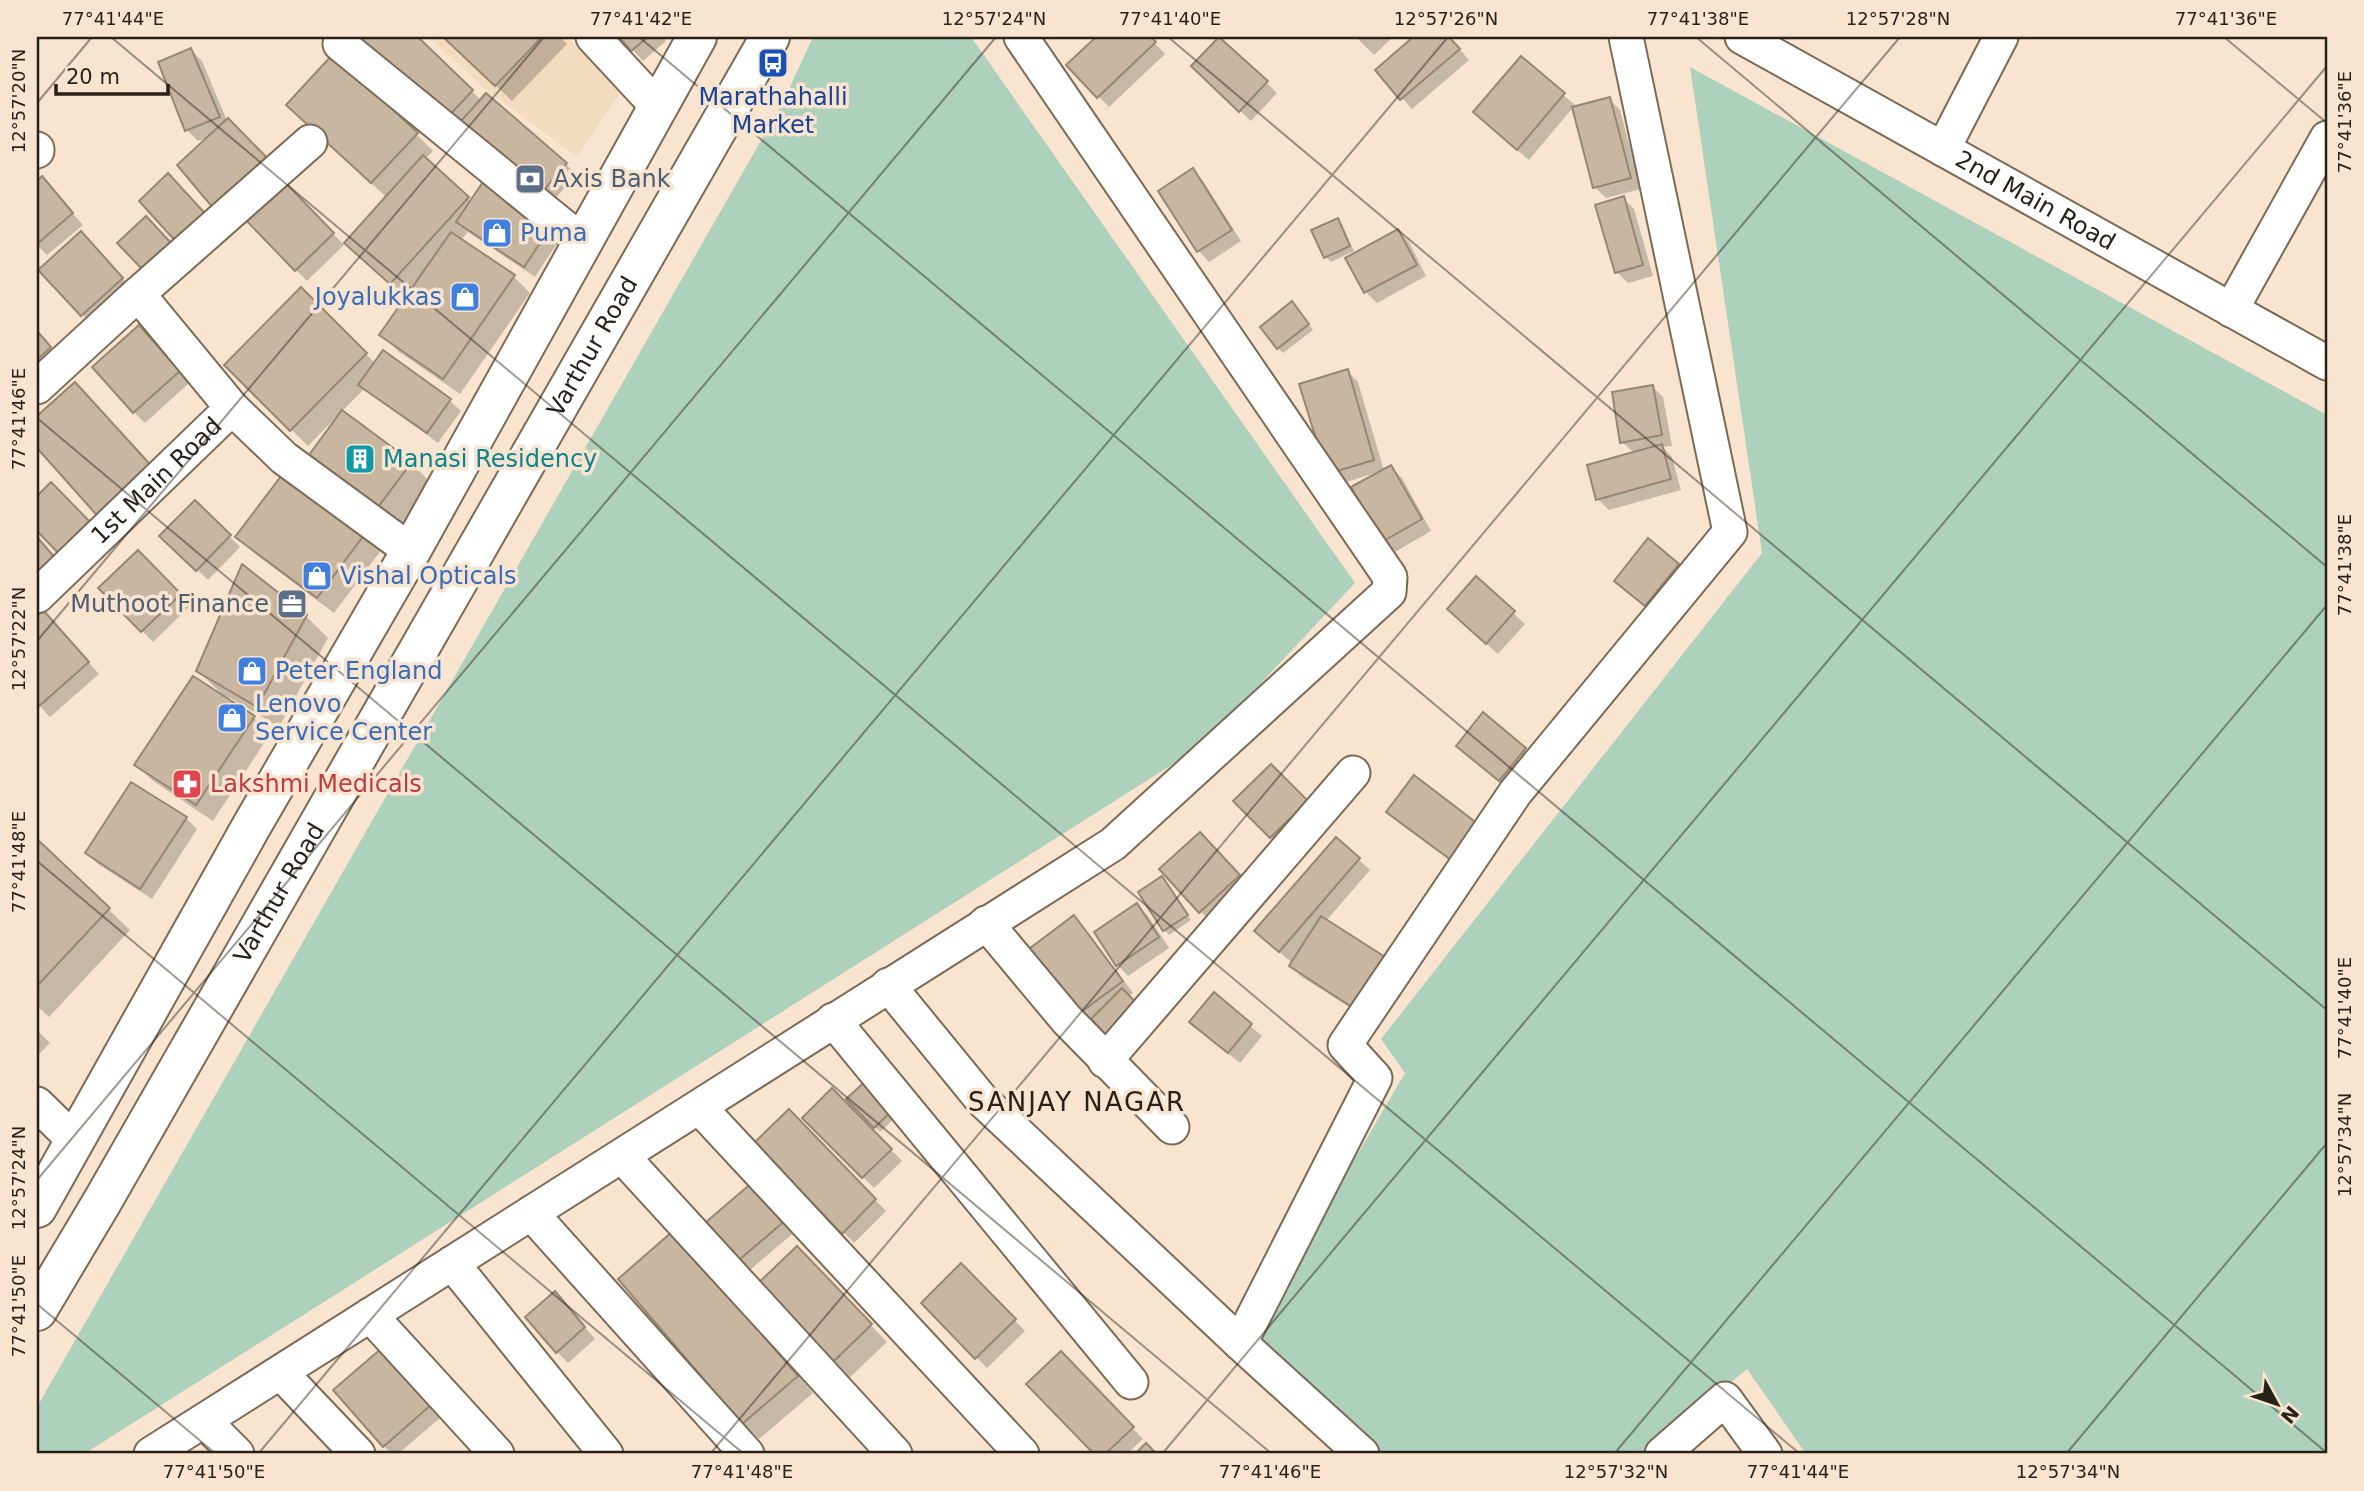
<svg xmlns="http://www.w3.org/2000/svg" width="2364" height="1491" viewBox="0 0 2364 1491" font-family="'DejaVu Sans',sans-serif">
<rect width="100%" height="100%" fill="#f9e5cf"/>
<!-- built -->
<path fill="#f4dbbf" d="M 428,37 L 566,37 L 622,91 L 577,157 L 483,87 Z"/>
<!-- green -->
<g fill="#add1bd">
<path d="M 813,37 L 971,37 L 1355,583 L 1203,745 L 84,1454 L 37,1454 L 37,1407 L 783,102 Z"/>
<path d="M 1690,67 L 2327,415 L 2327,1454 L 1806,1454 L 1747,1369 L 1647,1454 L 1382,1454 L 1251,1336 L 1405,1073 L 1381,1039 L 1762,553 Z"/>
</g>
<!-- shadow -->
<g fill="#0003">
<path d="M 360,37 L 415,37 L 481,100 L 566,164 L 576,175 L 548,207 L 457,129 Z"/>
<path d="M 444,37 L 560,37 L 567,44 L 512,101 Z"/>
<path d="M 621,37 L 662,37 L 666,41 L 643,61 Z"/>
<path d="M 1099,37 L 1149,37 L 1165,54 L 1109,107 L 1068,65 Z"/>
<path d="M 1356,37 L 1393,37 L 1374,55 Z"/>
<path d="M 1416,37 L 1449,37 L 1469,60 L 1412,109 L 1377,70 Z"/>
<path d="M 1220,38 L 1277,93 L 1251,121 L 1204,77 Z"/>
<path d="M 191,50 L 202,61 L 227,121 L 344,245 L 307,281 L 243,215 L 210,137 L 198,141 L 187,130 L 160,63 Z"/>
<path d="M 1521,59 L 1575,105 L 1529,160 L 1486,123 Z"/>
<path d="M 1609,99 L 1620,110 L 1641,189 L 1606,198 L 1595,187 Z"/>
<path d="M 305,121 L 416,134 L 433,151 L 425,159 L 472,202 L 564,233 L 535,277 L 468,232 L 461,240 L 514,277 L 530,293 L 460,394 L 398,351 L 382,335 L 406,299 L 363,259 L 387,198 Z"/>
<path d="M 1192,170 L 1203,181 L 1241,241 L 1209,262 L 1199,251 Z"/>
<path d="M 42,178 L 83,225 L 47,255 L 37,245 L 37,183 Z"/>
<path d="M 1623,198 L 1634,209 L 1653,276 L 1628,283 L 1617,272 Z"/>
<path d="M 1337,220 L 1342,225 L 1354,251 L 1331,262 L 1326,257 L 1314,231 Z"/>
<path d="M 1398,231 L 1409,242 L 1426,276 L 1377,303 L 1366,292 L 1347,259 Z"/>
<path d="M 91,244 L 133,290 L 93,326 L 41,270 Z"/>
<path d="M 301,290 L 375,363 L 383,353 L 450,401 L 461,411 L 438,443 L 364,389 L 342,411 L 411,463 L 441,493 L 409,536 L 342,485 L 311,455 L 340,417 L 338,415 L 308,446 L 226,365 Z"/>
<path d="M 1297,309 L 1313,330 L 1283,353 L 1278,348 Z"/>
<path d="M 37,332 L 61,359 L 37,380 Z"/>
<path d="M 149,338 L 189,383 L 145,423 L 134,412 Z"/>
<path d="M 1347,371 L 1358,382 L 1384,471 L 1391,467 L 1402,478 L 1431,531 L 1395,552 L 1384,541 L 1378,472 L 1340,484 L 1329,473 Z"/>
<path d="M 1652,386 L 1663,397 L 1672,446 L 1663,447 L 1672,457 L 1681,490 L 1609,510 L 1598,499 L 1634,453 L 1622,442 Z"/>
<path d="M 195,502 L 240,547 L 208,580 L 162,536 Z"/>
<path d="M 369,528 L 385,545 L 334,613 L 254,553 L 238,537 Z"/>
<path d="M 138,552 L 190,606 L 153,642 L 101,588 Z"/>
<path d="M 1678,565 L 1689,576 L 1657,616 L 1627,591 Z"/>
<path d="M 1476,579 L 1525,624 L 1498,654 L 1460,620 Z"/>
<path d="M 43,612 L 99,674 L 50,717 L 37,703 L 37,618 Z"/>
<path d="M 306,616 L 328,638 L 279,727 L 229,697 L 227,700 L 254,718 L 270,734 L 213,821 L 153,781 L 137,765 L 223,695 L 198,671 Z"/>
<path d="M 1525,749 L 1536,760 L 1511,791 L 1469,757 Z"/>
<path d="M 1271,766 L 1317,813 L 1282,848 L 1236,801 Z"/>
<path d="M 1389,812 L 1477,825 L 1463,869 L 1399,823 Z"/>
<path d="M 186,818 L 197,829 L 152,899 L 98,864 L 87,853 Z"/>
<path d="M 1336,839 L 1370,870 L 1326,921 L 1373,1022 L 1302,977 L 1291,966 L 1293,964 L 1268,942 Z"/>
<path d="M 37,841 L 130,930 L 49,1017 L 37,1006 Z"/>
<path d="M 1210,845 L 1250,887 L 1211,922 L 1200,911 Z"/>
<path d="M 1162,878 L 1191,920 L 1169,935 L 1164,930 Z"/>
<path d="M 1137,905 L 1148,916 L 1169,948 L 1128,976 L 1118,965 Z"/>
<path d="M 1074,917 L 1085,928 L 1133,993 L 1085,1028 L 1074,1017 Z"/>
<path d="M 1214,995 L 1262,1036 L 1240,1063 L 1202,1032 Z"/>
<path d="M 37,1030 L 50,1043 L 37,1056 Z"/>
<path d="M 832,1090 L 902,1161 L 874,1188 L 804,1118 Z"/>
<path d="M 849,1099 L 900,1113 L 880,1132 Z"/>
<path d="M 789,1112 L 886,1211 L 854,1243 L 757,1143 Z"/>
<path d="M 754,1183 L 797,1230 L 744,1275 L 702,1228 Z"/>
<path d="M 690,1250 L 813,1393 L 759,1439 L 743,1423 Z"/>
<path d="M 813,1265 L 887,1342 L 845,1382 L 755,1289 Z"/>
<path d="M 961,1266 L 1025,1331 L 987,1368 L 923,1303 Z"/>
<path d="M 565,1304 L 595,1339 L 568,1363 L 557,1352 Z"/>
<path d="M 382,1350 L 441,1417 L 398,1454 L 392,1454 L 384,1446 L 336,1390 Z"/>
<path d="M 1061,1353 L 1143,1439 L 1127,1454 L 1096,1454 L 1029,1384 Z"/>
</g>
<!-- building -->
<g fill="#c9b6a1" stroke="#978672" stroke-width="2">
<path d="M 358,37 L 418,37 L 473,90 L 446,119 Z"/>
<path d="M 443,37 L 542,37 L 495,86 Z"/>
<path d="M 619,37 L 648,37 L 631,51 Z"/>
<path d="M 1096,37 L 1151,37 L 1156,42 L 1097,98 L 1066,65 Z"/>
<path d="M 1219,37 L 1268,81 L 1239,112 L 1191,66 Z"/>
<path d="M 1413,37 L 1449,37 L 1460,49 L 1400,100 L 1375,70 Z"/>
<path d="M 191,48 L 220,117 L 185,131 L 158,62 Z"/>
<path d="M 333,54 L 418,133 L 371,183 L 286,105 Z"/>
<path d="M 1521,56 L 1565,93 L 1517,150 L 1473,112 Z"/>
<path d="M 486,93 L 567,163 L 537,198 L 455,128 Z"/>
<path d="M 1610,97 L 1631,178 L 1593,188 L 1572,107 Z"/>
<path d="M 228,118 L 276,167 L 219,215 L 177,165 Z"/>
<path d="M 423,155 L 469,197 L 390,284 L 344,243 Z"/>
<path d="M 1193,168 L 1232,230 L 1197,252 L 1158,191 Z"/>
<path d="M 168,173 L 210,219 L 180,246 L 139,201 Z"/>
<path d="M 277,174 L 334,233 L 295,271 L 238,212 Z"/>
<path d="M 42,176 L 73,213 L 37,244 L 37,181 Z"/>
<path d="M 487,176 L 555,221 L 524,267 L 456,222 Z"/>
<path d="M 1624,196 L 1643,265 L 1615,273 L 1595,205 Z"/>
<path d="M 146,216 L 172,244 L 144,271 L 117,243 Z"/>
<path d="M 1338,218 L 1350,246 L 1324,258 L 1311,230 Z"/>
<path d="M 1398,229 L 1417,265 L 1364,293 L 1345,258 Z"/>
<path d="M 81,231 L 123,278 L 81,316 L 38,270 Z"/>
<path d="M 451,232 L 515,275 L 443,379 L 379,335 Z"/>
<path d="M 301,287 L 367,353 L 290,431 L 224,365 Z"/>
<path d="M 1292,301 L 1309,324 L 1277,349 L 1260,327 Z"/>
<path d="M 139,325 L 180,371 L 133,413 L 92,367 Z"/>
<path d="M 37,331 L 51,347 L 37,360 Z"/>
<path d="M 383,350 L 451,399 L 427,433 L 358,385 Z"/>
<path d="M 1348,369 L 1374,460 L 1327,474 L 1299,384 Z"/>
<path d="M 75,382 L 157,472 L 102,521 L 37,448 L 37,416 Z"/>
<path d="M 1653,385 L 1662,435 L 1620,443 L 1612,392 Z"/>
<path d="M 342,410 L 412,462 L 378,507 L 309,455 Z"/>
<path d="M 1662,444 L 1671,479 L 1596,500 L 1587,465 Z"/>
<path d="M 1391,465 L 1422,519 L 1382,542 L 1351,487 Z"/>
<path d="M 288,467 L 370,527 L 317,598 L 235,537 Z"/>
<path d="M 51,482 L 96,528 L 64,559 L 37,531 L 37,496 Z"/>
<path d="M 195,500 L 231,535 L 196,571 L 159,536 Z"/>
<path d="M 37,537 L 62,566 L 37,589 Z"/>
<path d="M 1648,538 L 1679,564 L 1645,606 L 1614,581 Z"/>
<path d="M 138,550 L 181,594 L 141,632 L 98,588 Z"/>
<path d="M 242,564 L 307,615 L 257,707 L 196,671 Z"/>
<path d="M 1476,576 L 1515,611 L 1486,644 L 1447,609 Z"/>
<path d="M 43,610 L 89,662 L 38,707 L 37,616 Z"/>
<path d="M 193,676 L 255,716 L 196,805 L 134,765 Z"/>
<path d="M 1483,712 L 1526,748 L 1499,781 L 1456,746 Z"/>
<path d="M 1271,764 L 1308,801 L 1270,838 L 1233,801 Z"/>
<path d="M 1414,775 L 1478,824 L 1451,860 L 1386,812 Z"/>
<path d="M 131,782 L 187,817 L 140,889 L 85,853 Z"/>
<path d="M 1200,832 L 1240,875 L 1199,913 L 1159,869 Z"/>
<path d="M 1336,837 L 1360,858 L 1279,952 L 1254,931 Z"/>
<path d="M 37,839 L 110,908 L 37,986 Z"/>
<path d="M 1162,876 L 1188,915 L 1163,931 L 1138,892 Z"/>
<path d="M 1137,903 L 1159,937 L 1116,966 L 1094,932 Z"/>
<path d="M 1074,915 L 1123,981 L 1073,1018 L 1025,952 Z"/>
<path d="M 1321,916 L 1393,962 L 1361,1013 L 1289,966 Z"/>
<path d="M 1122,988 L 1143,1010 L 1111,1041 L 1091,1019 Z"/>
<path d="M 1214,992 L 1252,1024 L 1228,1053 L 1189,1022 Z"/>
<path d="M 869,1078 L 896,1107 L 874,1128 L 846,1099 Z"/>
<path d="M 832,1088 L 892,1149 L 862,1178 L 802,1118 Z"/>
<path d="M 789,1109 L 876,1199 L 842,1234 L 754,1143 Z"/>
<path d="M 754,1181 L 787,1219 L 732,1266 L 699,1228 Z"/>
<path d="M 673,1231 L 798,1376 L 742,1424 L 618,1279 Z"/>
<path d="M 797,1246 L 872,1324 L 828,1367 L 752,1289 Z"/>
<path d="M 961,1263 L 1016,1319 L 975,1359 L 921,1303 Z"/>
<path d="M 555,1291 L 585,1327 L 556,1353 L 525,1317 Z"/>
<path d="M 382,1348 L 431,1405 L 383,1447 L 333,1390 Z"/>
<path d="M 1061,1351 L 1134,1427 L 1105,1454 L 1094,1454 L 1026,1384 Z"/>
<path d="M 1146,1443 L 1157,1454 L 1135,1454 Z"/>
</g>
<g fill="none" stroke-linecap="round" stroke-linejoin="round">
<!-- street casing -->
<g stroke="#7a6a56" stroke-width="37">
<g id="street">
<path d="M 593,37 L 657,106"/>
<path id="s1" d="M 1742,37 L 2327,363"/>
<path d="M 340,44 L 584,243"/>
<path d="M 37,149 L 37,151"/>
<path d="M 1943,149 L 2001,37"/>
<path d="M 138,294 L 310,142"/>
<path d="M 2231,310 L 2327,138"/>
<path d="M 37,387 L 138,294 L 232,408"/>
<path id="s2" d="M 37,596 L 232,408 L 284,458 L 411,551"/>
<path d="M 986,923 L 1067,1020 L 1172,1127"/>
<path d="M 888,985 L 982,1100 L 1240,1343"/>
<path d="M 833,1020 L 1131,1382"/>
<path d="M 1105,1061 L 1353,773"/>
<path d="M 37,1104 L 75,1141"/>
<path d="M 700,1108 L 1022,1454"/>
<path d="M 623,1157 L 895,1454"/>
<path d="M 531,1213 L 747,1454"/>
<path d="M 452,1263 L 606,1454"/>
<path d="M 370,1315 L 497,1454"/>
<path d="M 281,1373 L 358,1454"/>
<path d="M 204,1421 L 237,1454"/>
<path d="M 151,1454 L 1113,844 L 1389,592 L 1390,577 L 1021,37"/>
<path d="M 1362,1454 L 1240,1343 L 1375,1078 L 1345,1045 L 1515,793 L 1730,532 L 1626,37"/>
<path d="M 1662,1454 L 1725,1399 L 1765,1454"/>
</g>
</g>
<!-- primary casing -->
<g stroke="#7a6a56" stroke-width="42">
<g id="primary">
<path d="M 37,1208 L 251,827 L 411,551 L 697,37"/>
<path id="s3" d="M 37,1311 L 102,1202 L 770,37"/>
</g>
</g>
<!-- street -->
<use href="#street" stroke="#fff" stroke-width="33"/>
<!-- primary -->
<use href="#primary" stroke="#fff" stroke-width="38"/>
</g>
<!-- ticks -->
<path fill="none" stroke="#282119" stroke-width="2" stroke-opacity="0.45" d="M 111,37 L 1800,1454M 639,37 L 2327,1453M 1168,37 L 2327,1010M 1696,37 L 2327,567M 2224,37 L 2327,123M 37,103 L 92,37M 37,418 L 1272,1454M 37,641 L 544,37M 37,861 L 744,1454M 37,1180 L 996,37M 37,1304 L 216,1454M 258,1454 L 1448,37M 710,1454 L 1900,37M 1162,1454 L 2327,66M 1614,1454 L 2327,605M 2066,1454 L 2327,1143"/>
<!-- icons -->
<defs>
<g id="bus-square" transform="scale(1.575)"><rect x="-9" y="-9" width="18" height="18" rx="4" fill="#1a4fb4" stroke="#f9e5cf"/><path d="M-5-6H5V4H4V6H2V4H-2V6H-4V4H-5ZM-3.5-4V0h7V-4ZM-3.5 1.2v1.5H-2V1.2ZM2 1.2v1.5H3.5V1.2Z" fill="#fff"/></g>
<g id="bank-square" transform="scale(1.575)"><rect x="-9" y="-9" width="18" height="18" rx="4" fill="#5c6f8a" stroke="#f9e5cf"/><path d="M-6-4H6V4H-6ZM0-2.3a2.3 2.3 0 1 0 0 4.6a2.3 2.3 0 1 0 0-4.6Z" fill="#fff"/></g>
<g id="shop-square" transform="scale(1.575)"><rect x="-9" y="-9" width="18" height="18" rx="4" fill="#3f7fe0" stroke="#f9e5cf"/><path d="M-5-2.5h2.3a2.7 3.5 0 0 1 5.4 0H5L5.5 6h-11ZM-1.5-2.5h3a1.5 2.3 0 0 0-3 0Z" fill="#fff"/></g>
<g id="building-square" transform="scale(1.575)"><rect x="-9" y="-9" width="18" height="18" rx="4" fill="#0f9aa8" stroke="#f9e5cf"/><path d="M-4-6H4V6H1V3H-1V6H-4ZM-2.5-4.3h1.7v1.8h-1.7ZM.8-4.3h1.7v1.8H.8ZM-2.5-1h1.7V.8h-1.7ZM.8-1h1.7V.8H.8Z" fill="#fff"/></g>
<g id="office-square" transform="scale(1.575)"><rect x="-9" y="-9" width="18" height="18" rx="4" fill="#5c6f8a" stroke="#f9e5cf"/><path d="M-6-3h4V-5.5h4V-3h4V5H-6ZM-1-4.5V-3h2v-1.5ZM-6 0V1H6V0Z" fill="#fff"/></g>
<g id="pharmacy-square" transform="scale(1.575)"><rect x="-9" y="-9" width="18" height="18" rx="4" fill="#e0444e" stroke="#f9e5cf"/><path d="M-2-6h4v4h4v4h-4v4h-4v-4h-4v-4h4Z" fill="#fff"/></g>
</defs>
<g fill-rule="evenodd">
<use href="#bus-square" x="773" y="63"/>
<use href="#bank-square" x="530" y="179"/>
<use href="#shop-square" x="497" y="233"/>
<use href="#shop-square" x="465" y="297"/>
<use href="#building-square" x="360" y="459"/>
<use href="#shop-square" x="317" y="576"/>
<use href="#office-square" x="292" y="604"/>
<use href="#shop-square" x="252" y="671"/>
<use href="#shop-square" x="232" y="718"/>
<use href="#pharmacy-square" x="187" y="784"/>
</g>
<g text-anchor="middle" stroke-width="7" stroke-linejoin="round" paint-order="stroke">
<!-- transit labels -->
<g font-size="24" fill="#164399" stroke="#f9e5cf">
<text x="773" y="105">Marathahalli<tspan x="773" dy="28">Market</tspan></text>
</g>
<!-- service labels -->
<g font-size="24" fill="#4e5e75" stroke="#f9e5cf" text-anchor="start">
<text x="553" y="187">Axis Bank</text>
<text x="269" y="612" text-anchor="end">Muthoot Finance</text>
</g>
<!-- street labels -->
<g font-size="24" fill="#282119" stroke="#f9e5cf">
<text dy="8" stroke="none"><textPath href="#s1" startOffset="336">2nd Main Road</textPath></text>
<text dy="8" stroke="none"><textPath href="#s3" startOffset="1113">Varthur Road</textPath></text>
<text dy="8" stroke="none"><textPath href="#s2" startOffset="166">1st Main Road</textPath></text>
<text dy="8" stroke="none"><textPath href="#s3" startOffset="483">Varthur Road</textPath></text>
</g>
<!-- shop labels -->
<g font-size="24" fill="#366cbe" stroke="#f9e5cf" text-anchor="start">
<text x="520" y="241">Puma</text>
<text x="442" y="305" text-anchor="end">Joyalukkas</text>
<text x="340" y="584">Vishal Opticals</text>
<text x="275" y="679">Peter England</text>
<text x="255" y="712">Lenovo<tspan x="255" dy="28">Service Center</tspan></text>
</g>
<!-- culture labels -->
<g font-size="24" fill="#0d838f" stroke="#f9e5cf" text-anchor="start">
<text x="383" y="467">Manasi Residency</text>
</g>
<!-- health labels -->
<g font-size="24" fill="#be3a42" stroke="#f9e5cf" text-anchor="start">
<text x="210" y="792">Lakshmi Medicals</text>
</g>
<!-- neighbourhood labels -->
<g font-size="26" letter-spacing="2" fill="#282119" stroke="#f9e5cf">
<text x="1077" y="1111">SANJAY NAGAR</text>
</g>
</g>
<!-- border -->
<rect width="2364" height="1491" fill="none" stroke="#f9e5cf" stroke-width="77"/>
<!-- north arrow -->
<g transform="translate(2277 1404) rotate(130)" stroke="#f9e5cf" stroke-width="5" paint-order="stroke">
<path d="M0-5L12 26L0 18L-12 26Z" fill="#282119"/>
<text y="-10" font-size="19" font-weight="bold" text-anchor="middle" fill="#282119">N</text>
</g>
<!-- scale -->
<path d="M56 84v10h112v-10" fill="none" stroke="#282119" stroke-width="3.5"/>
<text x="66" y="84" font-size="21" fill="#282119" stroke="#f9e5cf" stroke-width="5" paint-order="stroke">20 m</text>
<rect x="38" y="38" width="2288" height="1414" fill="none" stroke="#282119" stroke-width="2.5"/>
<g font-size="18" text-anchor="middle" fill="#282119">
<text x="113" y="25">77°41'44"E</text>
<text x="641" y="25">77°41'42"E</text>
<text x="994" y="25">12°57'24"N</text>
<text x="1170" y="25">77°41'40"E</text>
<text x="1446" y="25">12°57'26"N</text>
<text x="1698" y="25">77°41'38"E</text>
<text x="1898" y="25">12°57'28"N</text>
<text x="2226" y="25">77°41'36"E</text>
<text transform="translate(19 101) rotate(-90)" y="6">12°57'20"N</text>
<text transform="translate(2345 122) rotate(-90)" y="6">77°41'36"E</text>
<text transform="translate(19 419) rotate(-90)" y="6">77°41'46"E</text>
<text transform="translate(2345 565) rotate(-90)" y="6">77°41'38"E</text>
<text transform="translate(19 639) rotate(-90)" y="6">12°57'22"N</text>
<text transform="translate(19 862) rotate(-90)" y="6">77°41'48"E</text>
<text transform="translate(2345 1008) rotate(-90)" y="6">77°41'40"E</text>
<text transform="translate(2345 1145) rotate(-90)" y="6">12°57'34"N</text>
<text transform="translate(19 1178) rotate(-90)" y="6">12°57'24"N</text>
<text transform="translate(19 1306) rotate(-90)" y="6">77°41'50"E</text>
<text x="214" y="1478">77°41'50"E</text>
<text x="742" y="1478">77°41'48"E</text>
<text x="1270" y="1478">77°41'46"E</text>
<text x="1616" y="1478">12°57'32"N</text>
<text x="1798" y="1478">77°41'44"E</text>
<text x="2068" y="1478">12°57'34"N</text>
</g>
</svg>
